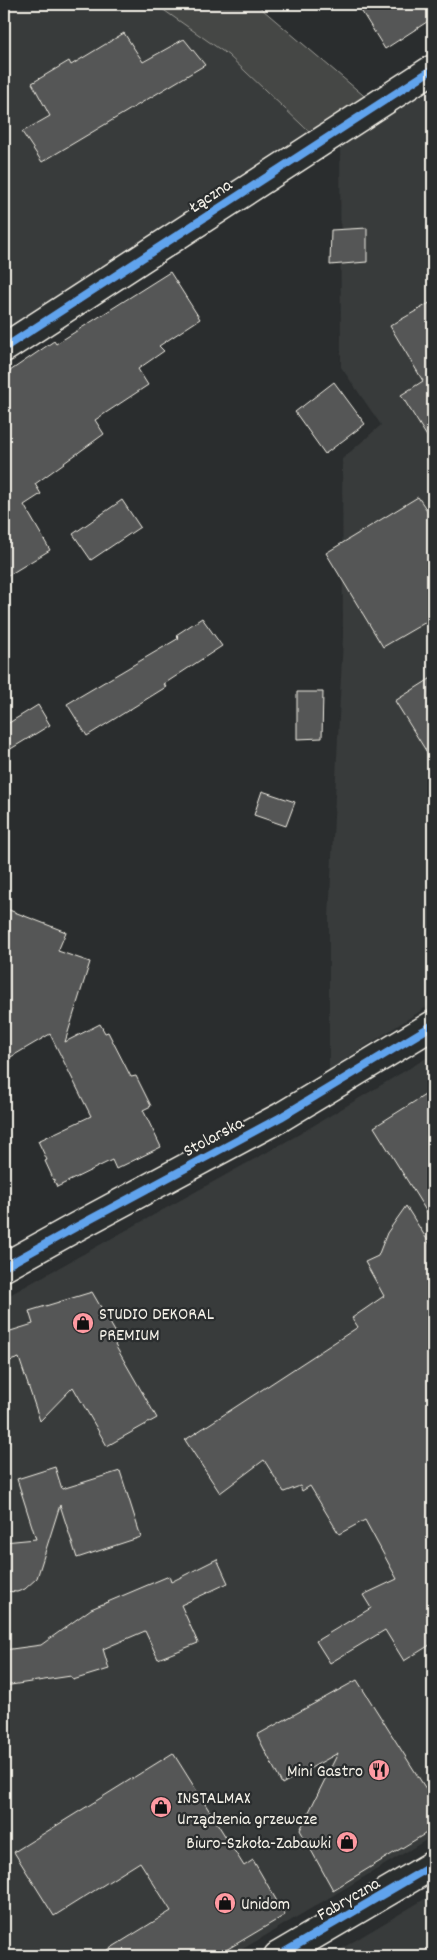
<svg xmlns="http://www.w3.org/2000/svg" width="437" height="1960" viewBox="0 0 437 1960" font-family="Dekko,sans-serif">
<rect width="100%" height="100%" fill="#2a2d2e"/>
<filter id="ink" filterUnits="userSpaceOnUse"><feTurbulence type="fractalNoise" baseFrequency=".02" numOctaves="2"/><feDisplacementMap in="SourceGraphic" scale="10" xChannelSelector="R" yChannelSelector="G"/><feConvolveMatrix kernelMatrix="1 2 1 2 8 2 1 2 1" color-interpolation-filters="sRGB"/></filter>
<g filter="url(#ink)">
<!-- built -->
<g fill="#373a3a">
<path d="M 4,4 L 155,4 L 228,55 L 320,142 L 4,348 Z"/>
<path d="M 433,67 L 433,1003 L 329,1070 L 329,916 L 343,637 L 342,459 L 381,425 L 341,367 L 340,129 Z"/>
<path d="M 433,1054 L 433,1836 L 231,1956 L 4,1956 L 4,1298 L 296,1136 Z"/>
<path d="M 433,1894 L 433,1956 L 329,1956 Z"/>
</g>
<!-- green -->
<path fill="#444645" stroke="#9c9c96" d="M 155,4 L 256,4 L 376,106 L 320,142 L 228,55 Z"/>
<!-- building -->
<g fill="#555756" stroke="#f4f1e8">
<path d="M 357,4 L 433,4 L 433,18 L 385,49 Z"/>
<path d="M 124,33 L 143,62 L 184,39 L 205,65 L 42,162 L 22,132 L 50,116 L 32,83 L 69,61 L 71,65 Z"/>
<path d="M 367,228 L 367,262 L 330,265 L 331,230 Z"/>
<path d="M 170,272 L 200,319 L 159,346 L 164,351 L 138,369 L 148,385 L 95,420 L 104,434 L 35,484 L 41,494 L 24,505 L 50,550 L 4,578 L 4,375 L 54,341 L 56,344 Z"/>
<path d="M 433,301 L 433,446 L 401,395 L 423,381 L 390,326 Z"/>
<path d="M 334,382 L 365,424 L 325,454 L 295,412 Z"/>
<path d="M 418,497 L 433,519 L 433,618 L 383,647 L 326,553 Z"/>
<path d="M 122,500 L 140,527 L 91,560 L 73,534 Z"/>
<path d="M 202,618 L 222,646 L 164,684 L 166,687 L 87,736 L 67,704 L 179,638 L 176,635 Z"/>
<path d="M 433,677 L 433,762 L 395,701 Z"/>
<path d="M 297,692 L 323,692 L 322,738 L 297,739 Z"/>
<path d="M 38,705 L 50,725 L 4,753 L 4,726 Z"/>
<path d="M 262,791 L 295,802 L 286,826 L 254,815 Z"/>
<path d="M 4,908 L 66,932 L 58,951 L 90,962 L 65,1042 L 100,1024 L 105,1033 L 108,1032 L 131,1077 L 136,1076 L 151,1106 L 143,1110 L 161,1147 L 116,1169 L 112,1160 L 57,1187 L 45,1161 L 47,1160 L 38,1141 L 91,1116 L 50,1034 L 4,1061 Z"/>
<path d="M 433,1090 L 433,1222 L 374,1127 Z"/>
<path d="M 406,1206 L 433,1249 L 433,1643 L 404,1661 L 385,1630 L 330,1663 L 316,1641 L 371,1608 L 363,1595 L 397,1579 L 365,1520 L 339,1534 L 310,1486 L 302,1491 L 300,1486 L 284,1492 L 264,1460 L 220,1493 L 185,1440 L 358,1327 L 352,1318 L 384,1296 L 365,1262 L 378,1256 L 387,1233 Z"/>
<path d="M 92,1292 L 120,1340 L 115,1345 L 157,1418 L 107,1446 L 73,1387 L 40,1421 L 19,1358 L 4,1363 L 4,1333 L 33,1324 L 29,1311 Z"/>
<path d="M 55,1467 L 62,1489 L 120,1471 L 141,1537 L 77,1558 L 60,1505 L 37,1578 L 25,1589 L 17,1592 L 4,1591 L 4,1542 L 36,1539 L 17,1479 Z"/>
<path d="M 217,1559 L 228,1583 L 181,1605 L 198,1643 L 158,1659 L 145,1631 L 103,1649 L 109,1669 L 73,1680 L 71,1676 L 4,1686 L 4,1650 L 41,1645 L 91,1609 L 169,1576 L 171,1582 Z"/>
<path d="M 357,1680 L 433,1800 L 433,1829 L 333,1890 L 300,1830 L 338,1753 L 282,1784 L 257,1735 Z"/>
<path d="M 173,1753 L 244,1866 L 253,1860 L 285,1915 L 216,1956 L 98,1956 L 171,1911 L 140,1862 L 54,1916 L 14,1852 Z"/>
</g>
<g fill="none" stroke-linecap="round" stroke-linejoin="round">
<!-- street casing -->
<g stroke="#f4f1e8" stroke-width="31">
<g id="street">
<path d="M 4,348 L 433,69"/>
<path d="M 4,1267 L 76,1227 L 281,1117 L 433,1025"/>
<path d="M 278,1956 L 433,1865"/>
</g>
</g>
<!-- street -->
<use href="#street" stroke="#2a2d2e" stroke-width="28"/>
<!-- cycleway casing -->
<g stroke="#2a2d2e" stroke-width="11">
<g id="cycleway">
<path d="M 4,348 L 433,69"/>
<path d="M 4,1267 L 76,1227 L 281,1117 L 433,1025"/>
<path d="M 278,1956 L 433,1865"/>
</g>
</g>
<!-- cycleway -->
<use href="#cycleway" stroke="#60a3ed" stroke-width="8"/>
</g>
</g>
<!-- icons -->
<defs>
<g id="shop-disc" transform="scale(1.125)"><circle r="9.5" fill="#ff9aa2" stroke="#2a2d2e"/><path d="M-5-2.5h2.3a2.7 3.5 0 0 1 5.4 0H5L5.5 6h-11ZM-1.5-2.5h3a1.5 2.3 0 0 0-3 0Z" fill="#111"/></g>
<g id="restaurant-disc" transform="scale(1.125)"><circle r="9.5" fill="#ff9aa2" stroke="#2a2d2e"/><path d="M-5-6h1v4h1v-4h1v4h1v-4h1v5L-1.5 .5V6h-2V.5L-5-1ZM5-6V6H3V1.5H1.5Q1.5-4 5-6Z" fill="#111"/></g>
</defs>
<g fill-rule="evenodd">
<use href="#shop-disc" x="83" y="1323"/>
<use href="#restaurant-disc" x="379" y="1770"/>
<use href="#shop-disc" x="161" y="1807"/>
<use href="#shop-disc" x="347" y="1842"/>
<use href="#shop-disc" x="225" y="1903"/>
</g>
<g text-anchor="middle" stroke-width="4.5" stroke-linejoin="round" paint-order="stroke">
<!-- street labels -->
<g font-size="18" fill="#f4f1e8" stroke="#2a2d2e">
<text transform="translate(210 195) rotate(-33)" y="6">Łączna</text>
<text transform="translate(213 1136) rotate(-28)" y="6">Stolarska</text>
<text transform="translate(348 1898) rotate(-30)" y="6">Fabryczna</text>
</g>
<!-- poi labels -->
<g font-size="18" fill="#f4f1e8" stroke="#2a2d2e" text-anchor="start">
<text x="99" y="1319">STUDIO DEKORAL<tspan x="99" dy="21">PREMIUM</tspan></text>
<text x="363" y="1776" text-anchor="end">Mini Gastro</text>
<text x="177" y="1803">INSTALMAX<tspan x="177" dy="21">Urządzenia grzewcze</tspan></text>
<text x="331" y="1848" text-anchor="end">Biuro-Szkoła-Zabawki</text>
<text x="241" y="1909">Unidom</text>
</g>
</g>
<!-- margin -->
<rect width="437" height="1960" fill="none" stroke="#2a2d2e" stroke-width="20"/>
<rect x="10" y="10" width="417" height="1940" fill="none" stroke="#f4f1e8" stroke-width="2" filter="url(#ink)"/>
</svg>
